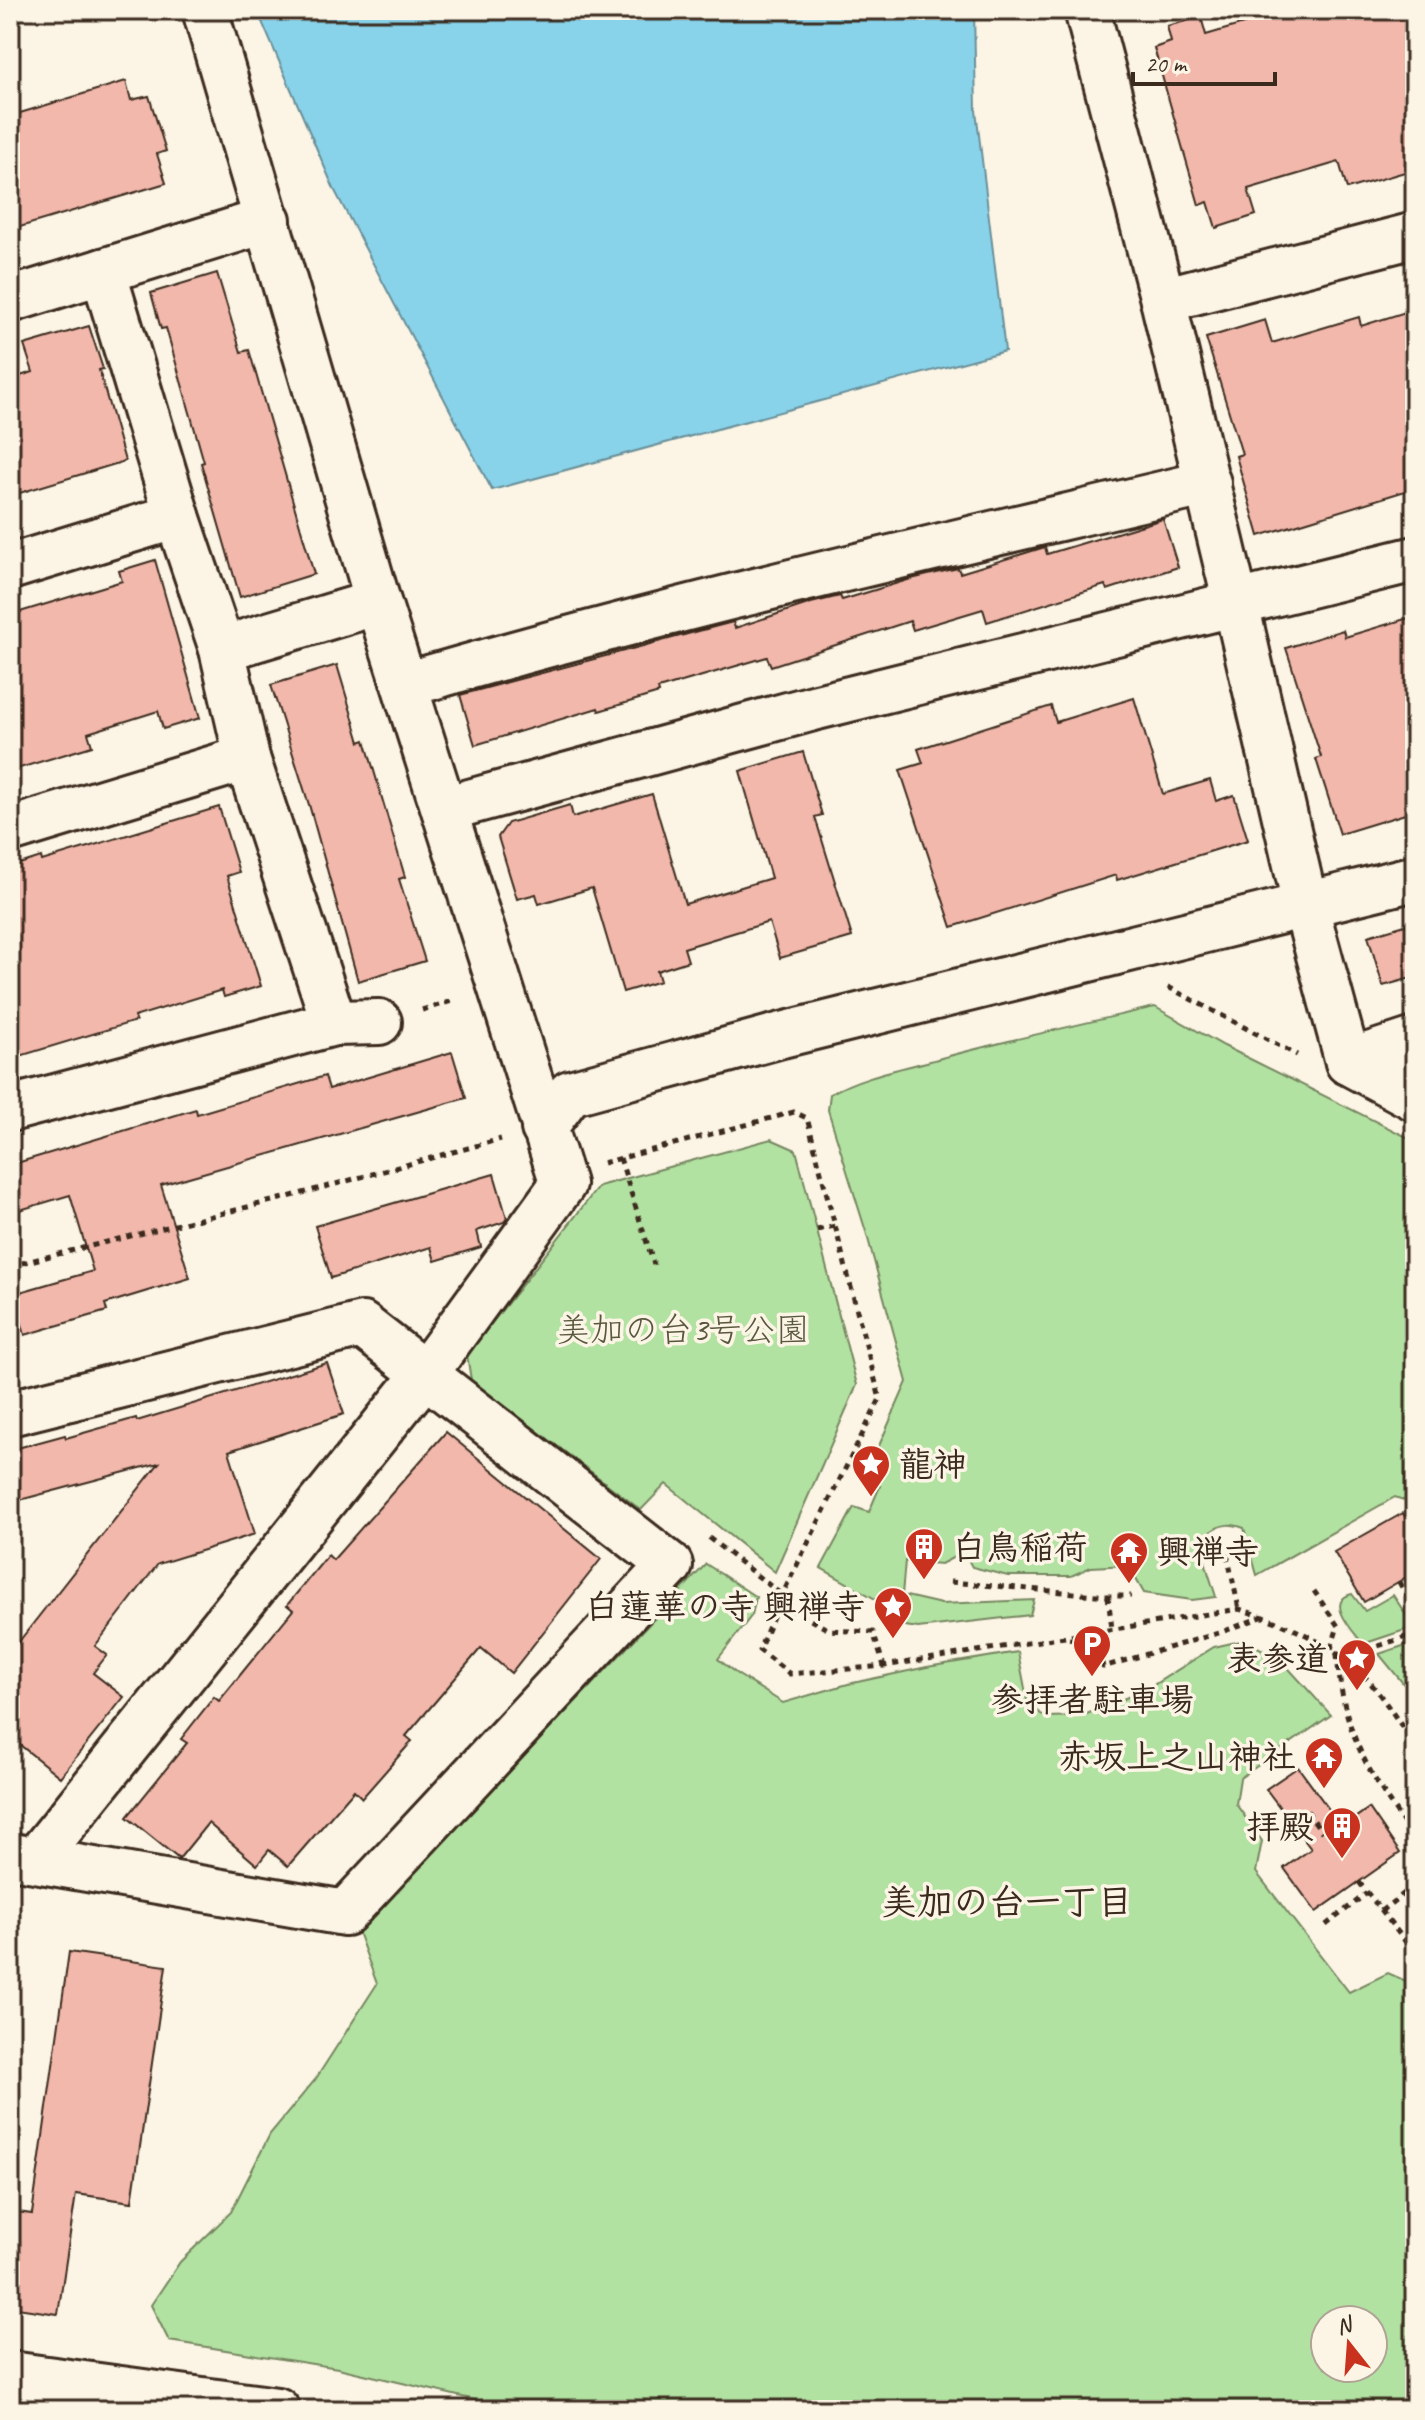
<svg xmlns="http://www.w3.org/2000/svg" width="1425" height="2420" viewBox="0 0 1425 2420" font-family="Caveat,'Klee One',sans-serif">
<rect width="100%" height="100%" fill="#fcf5e5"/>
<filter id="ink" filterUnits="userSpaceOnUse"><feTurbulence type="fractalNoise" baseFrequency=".0125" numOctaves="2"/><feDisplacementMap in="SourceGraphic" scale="16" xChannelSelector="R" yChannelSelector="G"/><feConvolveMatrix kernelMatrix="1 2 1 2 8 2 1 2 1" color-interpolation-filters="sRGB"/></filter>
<g filter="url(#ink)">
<!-- green -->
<g fill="#b2e2a2" stroke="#768660" stroke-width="2" fill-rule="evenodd">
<path d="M 1155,1007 L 1224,1046 L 1415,1141 L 1415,1504 L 1395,1497 L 1257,1575 L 1244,1528 C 1232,1524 1224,1523 1213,1530 C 1193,1542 1211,1578 1216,1597 L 1192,1600 L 1144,1593 L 1128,1565 L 1091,1567 L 1071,1576 L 1008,1576 L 972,1567 L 964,1552 L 941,1564 L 905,1561 L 902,1595 L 941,1604 L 1034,1600 L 1030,1615 L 918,1628 L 892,1624 L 877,1600 L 821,1568 L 854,1507 L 869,1512 L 880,1486 L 864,1480 L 907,1382 L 867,1235 L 828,1110 L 830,1094 C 861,1076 900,1069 934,1060 C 1008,1040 1081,1024 1155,1007 Z"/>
<path d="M 771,1139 L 796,1150 L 857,1385 L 775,1572 L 666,1484 L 641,1510 L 471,1380 L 467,1355 L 599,1186 Z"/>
<path d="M 706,1564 L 756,1597 L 752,1615 L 718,1659 L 737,1674 L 783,1703 L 848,1684 L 927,1667 L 1018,1652 L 1028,1704 L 1045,1717 L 1082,1716 L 1147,1689 L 1214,1647 L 1245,1640 L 1281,1660 L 1331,1715 L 1240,1778 L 1236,1804 L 1262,1841 L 1256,1872 L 1349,1992 L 1388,1973 L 1415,1985 L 1415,2410 L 518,2410 L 338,2368 L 169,2341 L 151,2305 L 180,2262 L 231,2212 L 270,2134 L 315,2080 L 377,1984 L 358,1932 ZM 1373,2320 L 1373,2368 L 1325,2368 L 1325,2320 Z"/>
<path d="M 1352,1594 L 1365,1611 L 1393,1595 L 1414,1627 L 1363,1644 C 1353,1631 1324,1601 1352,1594 Z"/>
<path d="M 1415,1642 L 1415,1698 L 1379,1654 Z"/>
</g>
<!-- water -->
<path fill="#89d3ea" stroke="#6a8f98" stroke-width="2" d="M 257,10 L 974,10 L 976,110 L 1005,351 L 492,490 L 334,189 Z"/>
<!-- building -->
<g fill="#f2b8ac" stroke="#3b2a1e" stroke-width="2">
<path d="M 1291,10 L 1415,10 L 1415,169 L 1347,189 L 1339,162 L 1248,189 L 1256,215 L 1216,228 L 1208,202 L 1199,205 L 1154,48 L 1171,42 L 1167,26 L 1201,17 L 1206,35 Z"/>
<path d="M 126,81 L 131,100 L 149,96 L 166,151 L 157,154 L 166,183 L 10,230 L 10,116 Z"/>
<path d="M 217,273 L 241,352 L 249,350 L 314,574 L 240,597 L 201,463 L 204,462 L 166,328 L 161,329 L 151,293 Z"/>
<path d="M 1415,309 L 1415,488 L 1259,536 L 1236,456 L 1242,454 L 1206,338 L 1265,320 L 1272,343 L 1359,317 L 1361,326 Z"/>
<path d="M 89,326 L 103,369 L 99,370 L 125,461 L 10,496 L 10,379 L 33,372 L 24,345 Z"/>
<path d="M 1163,519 L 1178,567 L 1107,590 L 1105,585 L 987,622 L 983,609 L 913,630 L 910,621 L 771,666 L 767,657 L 658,689 L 659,693 L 599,711 L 598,708 L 475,745 L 460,695 L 710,628 L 733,622 L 735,628 L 811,603 L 840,596 L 842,600 L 911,579 L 958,568 L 960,573 L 1045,547 L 1047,554 Z"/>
<path d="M 155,560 L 200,718 L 163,729 L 158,711 L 88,733 L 92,746 L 10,771 L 10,615 L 122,581 L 119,571 Z"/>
<path d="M 1415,616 L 1415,811 L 1340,834 L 1316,759 L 1321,757 L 1286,648 L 1343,630 L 1345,637 Z"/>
<path d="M 337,665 L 360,742 L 365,740 L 405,877 L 399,879 L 425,961 L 358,981 L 310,808 L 271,685 Z"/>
<path d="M 1134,698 L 1163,794 L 1210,780 L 1216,801 L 1234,795 L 1248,840 L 1117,880 L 1116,875 L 952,927 L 900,770 L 923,763 L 918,749 L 1051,706 L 1056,722 Z"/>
<path d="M 803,752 L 822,815 L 815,817 L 852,937 L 780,958 L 769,922 L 684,948 L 688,961 L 657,971 L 660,981 L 623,992 L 592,888 L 539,904 L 536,894 L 517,899 L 498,837 L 508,823 L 570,805 L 573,817 L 652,794 L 685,904 L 771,878 L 740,771 Z"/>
<path d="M 219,807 L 239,872 L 227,876 L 261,986 L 224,997 L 222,990 L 134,1017 L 136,1021 L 10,1059 L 10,867 L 41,857 L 42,861 Z"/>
<path d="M 1415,922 L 1415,977 L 1383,986 L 1368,936 Z"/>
<path d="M 452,1052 L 466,1098 L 161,1185 L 190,1278 L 105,1304 L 107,1311 L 25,1335 L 13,1294 L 93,1271 L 70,1195 L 10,1213 L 10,1165 L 196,1109 L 197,1114 L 325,1076 L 329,1089 Z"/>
<path d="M 494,1174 L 507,1218 L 504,1222 L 477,1231 L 481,1247 L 435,1261 L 431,1247 L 331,1278 L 315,1226 Z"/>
<path d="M 327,1363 L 344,1414 L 229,1451 L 255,1534 L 158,1564 L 95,1646 L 107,1655 L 93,1673 L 124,1697 L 60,1777 L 10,1737 L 10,1653 L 159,1463 L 16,1501 L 10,1479 L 10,1450 L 65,1435 L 66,1438 L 136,1418 L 137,1421 Z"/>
<path d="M 446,1432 L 601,1559 L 511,1673 L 481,1648 L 406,1736 L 412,1741 L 362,1798 L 354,1790 L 288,1866 L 269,1850 L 257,1865 L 208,1823 L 179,1859 L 127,1817 L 187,1743 L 181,1739 L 214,1697 L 219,1701 L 293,1610 L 287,1605 L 328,1555 L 333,1560 Z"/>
<path d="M 1403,1513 L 1415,1534 L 1415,1572 L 1364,1602 L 1334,1552 Z"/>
<path d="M 1298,1767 L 1342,1827 L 1369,1808 L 1400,1853 L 1316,1912 L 1284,1868 L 1311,1849 L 1266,1789 Z"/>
<path d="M 69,1952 L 166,1966 L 132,2202 L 76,2194 L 58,2314 L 10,2307 L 10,2211 L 32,2214 Z"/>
</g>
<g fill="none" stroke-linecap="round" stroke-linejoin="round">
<!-- minor casing -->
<g stroke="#3b2a1e" stroke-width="50">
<g id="minor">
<path d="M 1087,10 L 1163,300 L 1236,604 L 1305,904 L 1348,1062 L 1415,1098"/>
<path d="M 103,271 L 177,516 L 222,649 L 247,758 L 334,1023"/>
<path d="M 10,300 L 268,220"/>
<path d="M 1163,300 L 1415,235"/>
<path d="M 10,567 L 177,516"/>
<path d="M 222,649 L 378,602"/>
<path d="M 405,685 C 669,607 939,547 1208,483"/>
<path d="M 444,809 L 817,707 L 1415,559"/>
<path d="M 10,830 L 247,758"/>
<path d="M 1348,1062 L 1415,1040"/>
<path d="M 10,1109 L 334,1023 L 379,1022"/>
<path d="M 544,1128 L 570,1093 L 782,1035 L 1415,878"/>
<path d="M 10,1413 L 362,1325 L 670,1565 L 345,1913 L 12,1856"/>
<path d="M 36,1859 L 425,1374 L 563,1184 L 378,602 L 205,10"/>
</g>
</g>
<!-- tertiary casing -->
<g stroke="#3b2a1e" stroke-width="50">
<path id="tertiary" d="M 10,2374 L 277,2410"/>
</g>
<!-- path -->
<g stroke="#3b2a1e" stroke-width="5" stroke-dasharray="6 6" stroke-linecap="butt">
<path d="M 1168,987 L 1297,1055"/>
<path d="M 422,1010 L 455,1000"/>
<path d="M 620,1158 L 654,1265"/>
<path d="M 603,1163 L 794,1112 L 807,1118 L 880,1399 L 782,1595 L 759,1650 L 790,1674 L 884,1666 L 1239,1609 C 1285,1623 1335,1644 1368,1680 C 1385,1700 1400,1724 1415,1746"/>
<path d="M 817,1230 L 835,1226"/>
<path d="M 10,1266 L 288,1197 L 501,1139"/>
<path d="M 709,1538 L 782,1595"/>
<path d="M 1227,1554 L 1239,1609"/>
<path d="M 950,1582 L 1108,1596 L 1131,1596"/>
<path d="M 1399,1582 L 1415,1610"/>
<path d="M 1314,1591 L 1338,1626 L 1331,1649"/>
<path d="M 1108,1596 L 1112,1629"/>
<path d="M 779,1603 L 829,1630 L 873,1632 L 884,1666"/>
<path d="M 1069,1639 L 1096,1642 L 1103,1667 L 1222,1632 L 1264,1616"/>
<path d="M 1337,1654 C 1343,1735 1369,1774 1415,1839"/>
<path d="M 1344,1657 L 1415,1634"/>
<path d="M 1307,1811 L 1322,1832"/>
<path d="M 1359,1882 L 1415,1954"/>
<path d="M 1381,1911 L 1415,1885"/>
<path d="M 1326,1925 L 1367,1893"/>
</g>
<!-- minor -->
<use href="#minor" stroke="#fcf5e5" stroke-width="44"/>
<!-- tertiary -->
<use href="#tertiary" stroke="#fcf5e5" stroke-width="44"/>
</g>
</g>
<!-- icons -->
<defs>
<g id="sight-pin" transform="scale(2)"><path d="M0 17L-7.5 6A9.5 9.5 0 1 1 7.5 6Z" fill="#c8321e" stroke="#fcf5e5"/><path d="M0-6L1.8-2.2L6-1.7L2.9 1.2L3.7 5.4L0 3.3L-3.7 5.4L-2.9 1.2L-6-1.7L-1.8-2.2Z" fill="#fff"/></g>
<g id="building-pin" transform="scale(2)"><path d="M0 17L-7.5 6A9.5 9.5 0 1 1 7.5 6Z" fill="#c8321e" stroke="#fcf5e5"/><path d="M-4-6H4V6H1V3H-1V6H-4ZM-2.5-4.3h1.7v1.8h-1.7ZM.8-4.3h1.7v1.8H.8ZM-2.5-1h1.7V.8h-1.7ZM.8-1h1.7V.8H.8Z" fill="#fff"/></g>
<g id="temple-pin" transform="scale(2)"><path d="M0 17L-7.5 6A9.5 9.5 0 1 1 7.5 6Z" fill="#c8321e" stroke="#fcf5e5"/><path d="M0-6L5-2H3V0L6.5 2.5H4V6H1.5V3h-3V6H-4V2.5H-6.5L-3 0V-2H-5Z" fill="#fff"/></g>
<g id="parking-pin" transform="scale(2)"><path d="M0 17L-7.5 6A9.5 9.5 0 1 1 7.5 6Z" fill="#c8321e" stroke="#fcf5e5"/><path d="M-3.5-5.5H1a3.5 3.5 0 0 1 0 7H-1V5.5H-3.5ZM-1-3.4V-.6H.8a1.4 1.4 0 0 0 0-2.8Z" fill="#fff"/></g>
</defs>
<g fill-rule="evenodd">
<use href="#sight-pin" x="871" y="1464"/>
<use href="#building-pin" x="924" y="1547"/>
<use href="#temple-pin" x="1129" y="1551"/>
<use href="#sight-pin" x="893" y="1606"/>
<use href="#parking-pin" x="1092" y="1644"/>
<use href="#sight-pin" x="1357" y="1658"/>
<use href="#temple-pin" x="1324" y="1756"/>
<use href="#building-pin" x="1342" y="1826"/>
</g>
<g text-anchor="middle" stroke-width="7" stroke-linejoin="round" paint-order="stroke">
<!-- park labels -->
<g font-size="34" fill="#59583f" stroke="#fcf5e5">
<text x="683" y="1341">美加の台3号公園</text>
</g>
<!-- poi labels -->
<g font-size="34" font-weight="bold" fill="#3b2a1e" stroke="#fcf5e5" text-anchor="end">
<text x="899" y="1476" text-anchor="start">龍神</text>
<text x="952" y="1559" text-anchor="start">白鳥稲荷</text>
<text x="1157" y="1563" text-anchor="start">興禅寺</text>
<text x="865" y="1618">白蓮華の寺 興禅寺</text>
<text x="1329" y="1670">表参道</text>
<text x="1092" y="1711" text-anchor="middle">参拝者駐車場</text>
<text x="1296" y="1768">赤坂上之山神社</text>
<text x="1314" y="1838">拝殿</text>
</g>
<!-- neighbourhood labels -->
<g font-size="36" font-weight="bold" fill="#3b2a1e" stroke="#fcf5e5">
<text x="1007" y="1914">美加の台一丁目</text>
</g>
</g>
<!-- margin -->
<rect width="1425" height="2420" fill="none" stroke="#fcf5e5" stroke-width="40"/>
<rect x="20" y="20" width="1385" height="2380" fill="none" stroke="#3b2a1e" stroke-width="3" filter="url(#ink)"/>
<!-- north arrow -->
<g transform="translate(1349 2344) rotate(343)"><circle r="38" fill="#fcf5e5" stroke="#afa495" stroke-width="2"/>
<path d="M0-6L14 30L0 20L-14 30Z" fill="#c8321e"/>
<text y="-12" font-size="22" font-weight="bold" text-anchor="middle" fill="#3b2a1e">N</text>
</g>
<!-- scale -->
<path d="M1133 72v12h142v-12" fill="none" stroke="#3b2a1e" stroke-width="4"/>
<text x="1145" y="72" font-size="24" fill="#3b2a1e" stroke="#fcf5e5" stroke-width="6" paint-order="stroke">20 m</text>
</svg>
